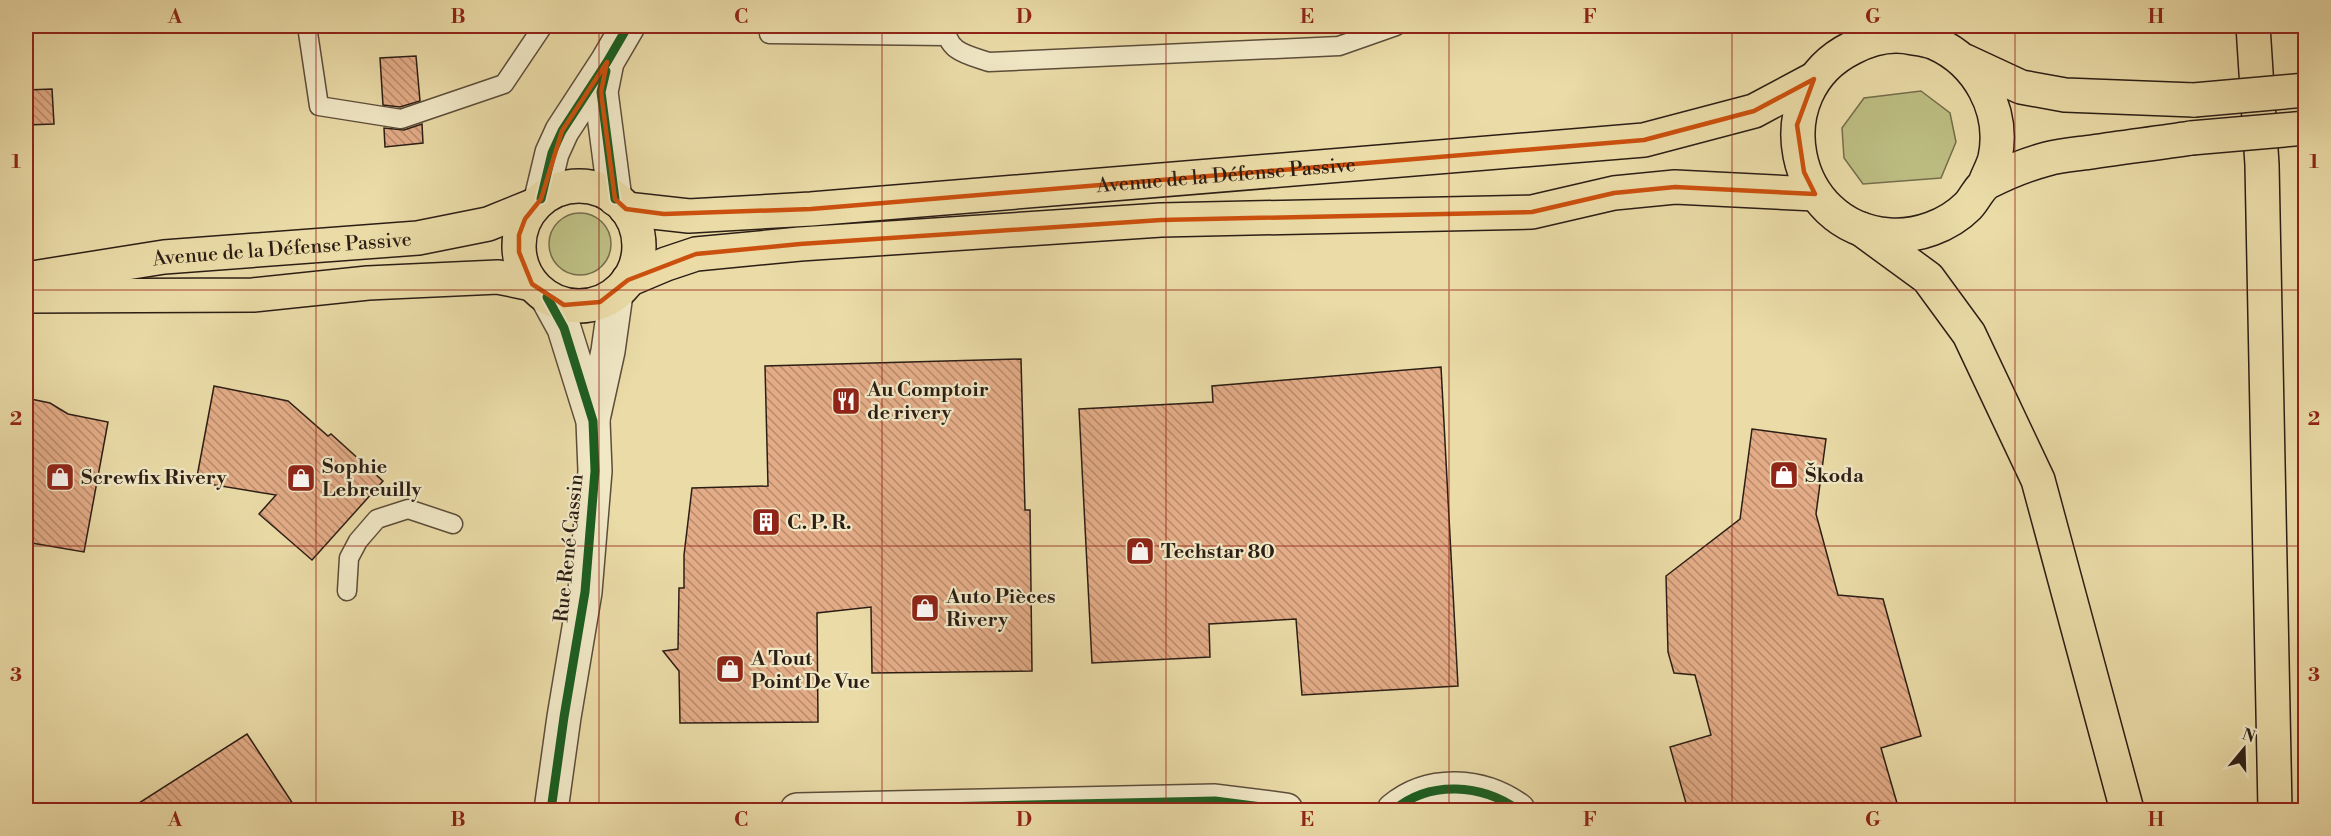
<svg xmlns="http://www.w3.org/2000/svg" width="2331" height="836" viewBox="0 0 2331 836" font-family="'Libre Bodoni',serif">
<defs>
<pattern id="building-back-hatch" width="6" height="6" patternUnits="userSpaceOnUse" patternTransform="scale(1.5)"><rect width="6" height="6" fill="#e3ac87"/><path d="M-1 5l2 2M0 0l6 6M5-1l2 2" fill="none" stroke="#b88b6d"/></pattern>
</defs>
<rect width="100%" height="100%" fill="#eadba7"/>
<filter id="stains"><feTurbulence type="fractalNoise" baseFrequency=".00333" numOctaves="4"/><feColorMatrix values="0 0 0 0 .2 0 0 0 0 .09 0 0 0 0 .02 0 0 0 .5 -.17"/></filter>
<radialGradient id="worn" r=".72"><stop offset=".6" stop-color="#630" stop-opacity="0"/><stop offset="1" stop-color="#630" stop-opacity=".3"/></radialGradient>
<!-- green -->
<g fill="#bdbe83" stroke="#746e4c" stroke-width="1.5">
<path d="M 1921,91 L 1950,113 L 1956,142 L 1941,178 L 1863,184 L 1844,158 L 1842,128 L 1864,98 Z"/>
<circle cx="580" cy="244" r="31"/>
</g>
<!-- building -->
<g fill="url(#building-back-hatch)" stroke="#2c1e15" stroke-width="1.5">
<path d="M 416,56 L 420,101 L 400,107 L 383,105 L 380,58 Z"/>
<path d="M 52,89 L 54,124 L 26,125 L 26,90 Z"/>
<path d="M 422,124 L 423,143 L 385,147 L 384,128 L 404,130 Z"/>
<path d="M 1021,359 L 1025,510 L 1030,510 L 1032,671 L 872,673 L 871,607 L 817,613 L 818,722 L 680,723 L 679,671 L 663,651 L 678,649 L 679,588 L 684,588 L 684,555 L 692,488 L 768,486 L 765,366 Z"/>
<path d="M 1441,367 L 1458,686 L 1302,695 L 1296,619 L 1209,624 L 1210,657 L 1092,663 L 1079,409 L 1213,402 L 1212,386 Z"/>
<path d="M 214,386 L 288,401 L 328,436 L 331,434 L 383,481 L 312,560 L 259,514 L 276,495 L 196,482 Z"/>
<path d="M 26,398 L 50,403 L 68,414 L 108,422 L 84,552 L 26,542 Z"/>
<path d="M 1752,429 L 1826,439 L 1816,514 L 1838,595 L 1883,599 L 1921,736 L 1881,748 L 1899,810 L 1688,810 L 1670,747 L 1711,735 L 1695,675 L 1674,673 L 1668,652 L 1666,576 L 1740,519 Z"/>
<path d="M 247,734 L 297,810 L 128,810 Z"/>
</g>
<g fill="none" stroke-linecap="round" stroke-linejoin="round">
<!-- service casing -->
<g stroke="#5c4d3a" stroke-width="21">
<g id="service">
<path d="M 307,26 L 319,106 L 401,119 L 504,84 L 543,26"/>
<path d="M 946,26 C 946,52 968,55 989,62 L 1339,46 L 1396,26"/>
<path d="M 769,34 L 946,36"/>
<path d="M 347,591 L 349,558 L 358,541 L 377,519 L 408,509 L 453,524"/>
</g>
</g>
<!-- minor casing -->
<g stroke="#5c4d3a" stroke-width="36">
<g id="minor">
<path d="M 606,67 L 601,92 L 615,199"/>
<path d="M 541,199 L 552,153 L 562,131 L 607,62 L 628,26"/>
<path d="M 547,297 L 564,328 L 593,421 L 595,471 L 585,592 L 564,717 L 551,810"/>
<path d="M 593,419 L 608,351 L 616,294"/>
<path d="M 797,810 L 1215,801 L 1286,810"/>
<path d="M 1394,810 C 1430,780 1482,784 1518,810"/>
</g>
</g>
<!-- primary casing -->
<g stroke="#2c1e15" stroke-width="36">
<g id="primary">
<path d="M 1965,61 L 2021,87 L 2065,95 L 2194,100"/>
<path d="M 1985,183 C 1988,175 1993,166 1995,158 C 2005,110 1978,62 1935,43 C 1928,40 1920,39 1913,38 C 1892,33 1871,38 1852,48 C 1763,92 1790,228 1889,235 C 1917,237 1948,226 1968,206 C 1975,199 1979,187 1988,182 C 2006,173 2028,164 2047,159 C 2061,155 2077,154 2092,152 C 2125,147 2158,143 2191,138"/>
<circle cx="579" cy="246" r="60"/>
<path id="s1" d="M 626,209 L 689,216 L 811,209 L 1644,140 L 1754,111 L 1814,79"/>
<path id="s2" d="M 26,279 L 164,257 L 418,238 L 488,224 L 535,205"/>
<path d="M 628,280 L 666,264 L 696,254 L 800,244 L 1161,220 L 1532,212 L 1614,193 L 1675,187 L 1815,194"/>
<path d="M 26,296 L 253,295 L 368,283 L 498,277 L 532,284"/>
</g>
</g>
<!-- trunk casing -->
<g stroke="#2c1e15" stroke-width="36">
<g id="trunk">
<path d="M 2253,26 L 2262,165 L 2275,810"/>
<path d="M 1868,39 L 1874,26"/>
<path d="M 1861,229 L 1928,278 L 1969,334 L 2038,480 L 2127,810"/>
</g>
</g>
<!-- service -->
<use href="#service" stroke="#f1e8c6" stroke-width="18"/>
<!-- minor -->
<use href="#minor" stroke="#f1e8c6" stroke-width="33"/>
<!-- primary -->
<use href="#primary" stroke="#eadba7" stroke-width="33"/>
<!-- trunk -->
<use href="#trunk" stroke="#eadba7" stroke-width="33"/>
<!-- primary-bridge casing -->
<g stroke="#2c1e15" stroke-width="36" stroke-linecap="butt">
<g id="primary-bridge">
<path d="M 2194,100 L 2306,90"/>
<path d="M 2191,138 L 2306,128"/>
</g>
</g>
<!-- primary-bridge -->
<use href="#primary-bridge" stroke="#eadba7" stroke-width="33"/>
<!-- cycleway casing -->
<g stroke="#f1e8c6" stroke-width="13">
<g id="cycleway">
<path d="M 606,71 L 601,92 L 615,199"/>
<path d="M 541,199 L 552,153 L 562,131 L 607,62 L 628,26"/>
<path d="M 547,297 L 564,328 L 593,421 L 595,471 L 585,592 L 564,717 L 551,810"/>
<path d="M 797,810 L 1215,801 L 1286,810"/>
<path d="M 1394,810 C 1430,780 1482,784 1518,810"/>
</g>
</g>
<!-- cycleway -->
<use href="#cycleway" stroke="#1b5e20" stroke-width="9"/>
</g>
<!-- marked area -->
<path fill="none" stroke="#cc500d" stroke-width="4.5" stroke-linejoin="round" d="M 607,62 L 601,92 L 615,199 L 626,209 L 664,214 L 811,209 L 1644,140 L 1754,111 L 1814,79 L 1797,125 L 1804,172 L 1815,194 L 1675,187 L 1614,193 L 1532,212 L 1161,220 L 800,244 L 696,254 L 628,280 L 600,302 L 564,305 L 532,284 L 519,252 L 519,235 L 525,219 L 541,199 L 562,131 Z"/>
<!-- grid -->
<path fill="none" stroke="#8f2418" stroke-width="1.5" stroke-opacity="0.55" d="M 316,26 L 316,810M 599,26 L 599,810M 882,26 L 882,810M 1166,26 L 1166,810M 1449,26 L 1449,810M 1732,26 L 1732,810M 2015,26 L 2015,810M 26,290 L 2306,290M 26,546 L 2306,546"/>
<!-- icons -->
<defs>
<g id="restaurant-square" transform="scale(1.5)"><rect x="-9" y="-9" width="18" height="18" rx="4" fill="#8f2418" stroke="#f1e8c6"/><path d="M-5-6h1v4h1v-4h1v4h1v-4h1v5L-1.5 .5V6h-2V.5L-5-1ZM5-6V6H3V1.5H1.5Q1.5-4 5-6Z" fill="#fff"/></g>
<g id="shop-square" transform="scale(1.5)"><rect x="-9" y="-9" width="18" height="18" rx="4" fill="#8f2418" stroke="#f1e8c6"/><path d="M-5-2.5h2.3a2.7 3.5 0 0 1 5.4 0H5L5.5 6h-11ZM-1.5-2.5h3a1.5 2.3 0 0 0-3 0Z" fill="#fff"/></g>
<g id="building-square" transform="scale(1.5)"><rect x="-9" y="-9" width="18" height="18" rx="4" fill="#8f2418" stroke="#f1e8c6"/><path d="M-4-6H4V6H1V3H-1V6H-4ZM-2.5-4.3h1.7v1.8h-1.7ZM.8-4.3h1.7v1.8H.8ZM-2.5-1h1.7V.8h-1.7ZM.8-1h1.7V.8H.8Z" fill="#fff"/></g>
</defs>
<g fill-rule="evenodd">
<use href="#restaurant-square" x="846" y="401"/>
<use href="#shop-square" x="1784" y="475"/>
<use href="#shop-square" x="60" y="477"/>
<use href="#shop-square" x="301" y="478"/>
<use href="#building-square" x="766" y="522"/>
<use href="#shop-square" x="1140" y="551"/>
<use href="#shop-square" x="925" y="608"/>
<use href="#shop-square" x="730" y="669"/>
</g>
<g text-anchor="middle" stroke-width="4.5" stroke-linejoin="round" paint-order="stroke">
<!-- street labels -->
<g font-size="20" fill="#2c1e15" stroke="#f1e8c6">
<text dy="7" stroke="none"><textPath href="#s1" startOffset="602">Avenue de la Défense Passive</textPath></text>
<text dy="7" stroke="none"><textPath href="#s2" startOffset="258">Avenue de la Défense Passive</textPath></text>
<text transform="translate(568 548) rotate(-84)" y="7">Rue René Cassin</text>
</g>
<!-- poi labels -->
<g font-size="20" font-weight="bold" fill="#2c1e15" stroke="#f1e8c6" text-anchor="start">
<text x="867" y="396">Au Comptoir<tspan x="867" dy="23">de rivery</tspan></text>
<text x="322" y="473">Sophie<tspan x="322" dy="23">Lebreuilly</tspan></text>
<text x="1805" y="482">Škoda</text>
<text x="81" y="484">Screwfix Rivery</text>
<text x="787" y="529">C. P. R.</text>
<text x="1161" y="558">Techstar 80</text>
<text x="946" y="603">Auto Pièces<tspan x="946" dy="23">Rivery</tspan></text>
<text x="751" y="665">A Tout<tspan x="751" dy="23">Point De Vue</tspan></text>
</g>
</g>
<!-- margin -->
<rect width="2331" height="836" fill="none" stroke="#eadba7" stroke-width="66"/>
<!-- north arrow -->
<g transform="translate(2244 749) rotate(19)" stroke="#f1e8c6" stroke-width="4.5" paint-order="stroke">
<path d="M0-4.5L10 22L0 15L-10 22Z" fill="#2c1e15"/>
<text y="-9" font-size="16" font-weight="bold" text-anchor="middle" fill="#2c1e15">N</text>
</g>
<rect x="33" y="33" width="2265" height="770" fill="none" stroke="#8f2418" stroke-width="2"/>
<g font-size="20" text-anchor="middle" font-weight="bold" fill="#8f2418">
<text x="175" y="23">A</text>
<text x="458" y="23">B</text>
<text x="741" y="23">C</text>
<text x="1024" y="23">D</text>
<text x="1307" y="23">E</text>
<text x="1590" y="23">F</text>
<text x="1873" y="23">G</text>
<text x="2156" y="23">H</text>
<text x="16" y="168">1</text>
<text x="2314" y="168">1</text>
<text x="16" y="425">2</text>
<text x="2314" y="425">2</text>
<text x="16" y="681">3</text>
<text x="2314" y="681">3</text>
<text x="175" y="826">A</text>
<text x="458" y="826">B</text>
<text x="741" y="826">C</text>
<text x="1024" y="826">D</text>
<text x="1307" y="826">E</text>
<text x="1590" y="826">F</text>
<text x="1873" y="826">G</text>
<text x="2156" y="826">H</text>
</g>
<rect width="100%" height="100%" filter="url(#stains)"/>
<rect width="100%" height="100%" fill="url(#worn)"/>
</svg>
